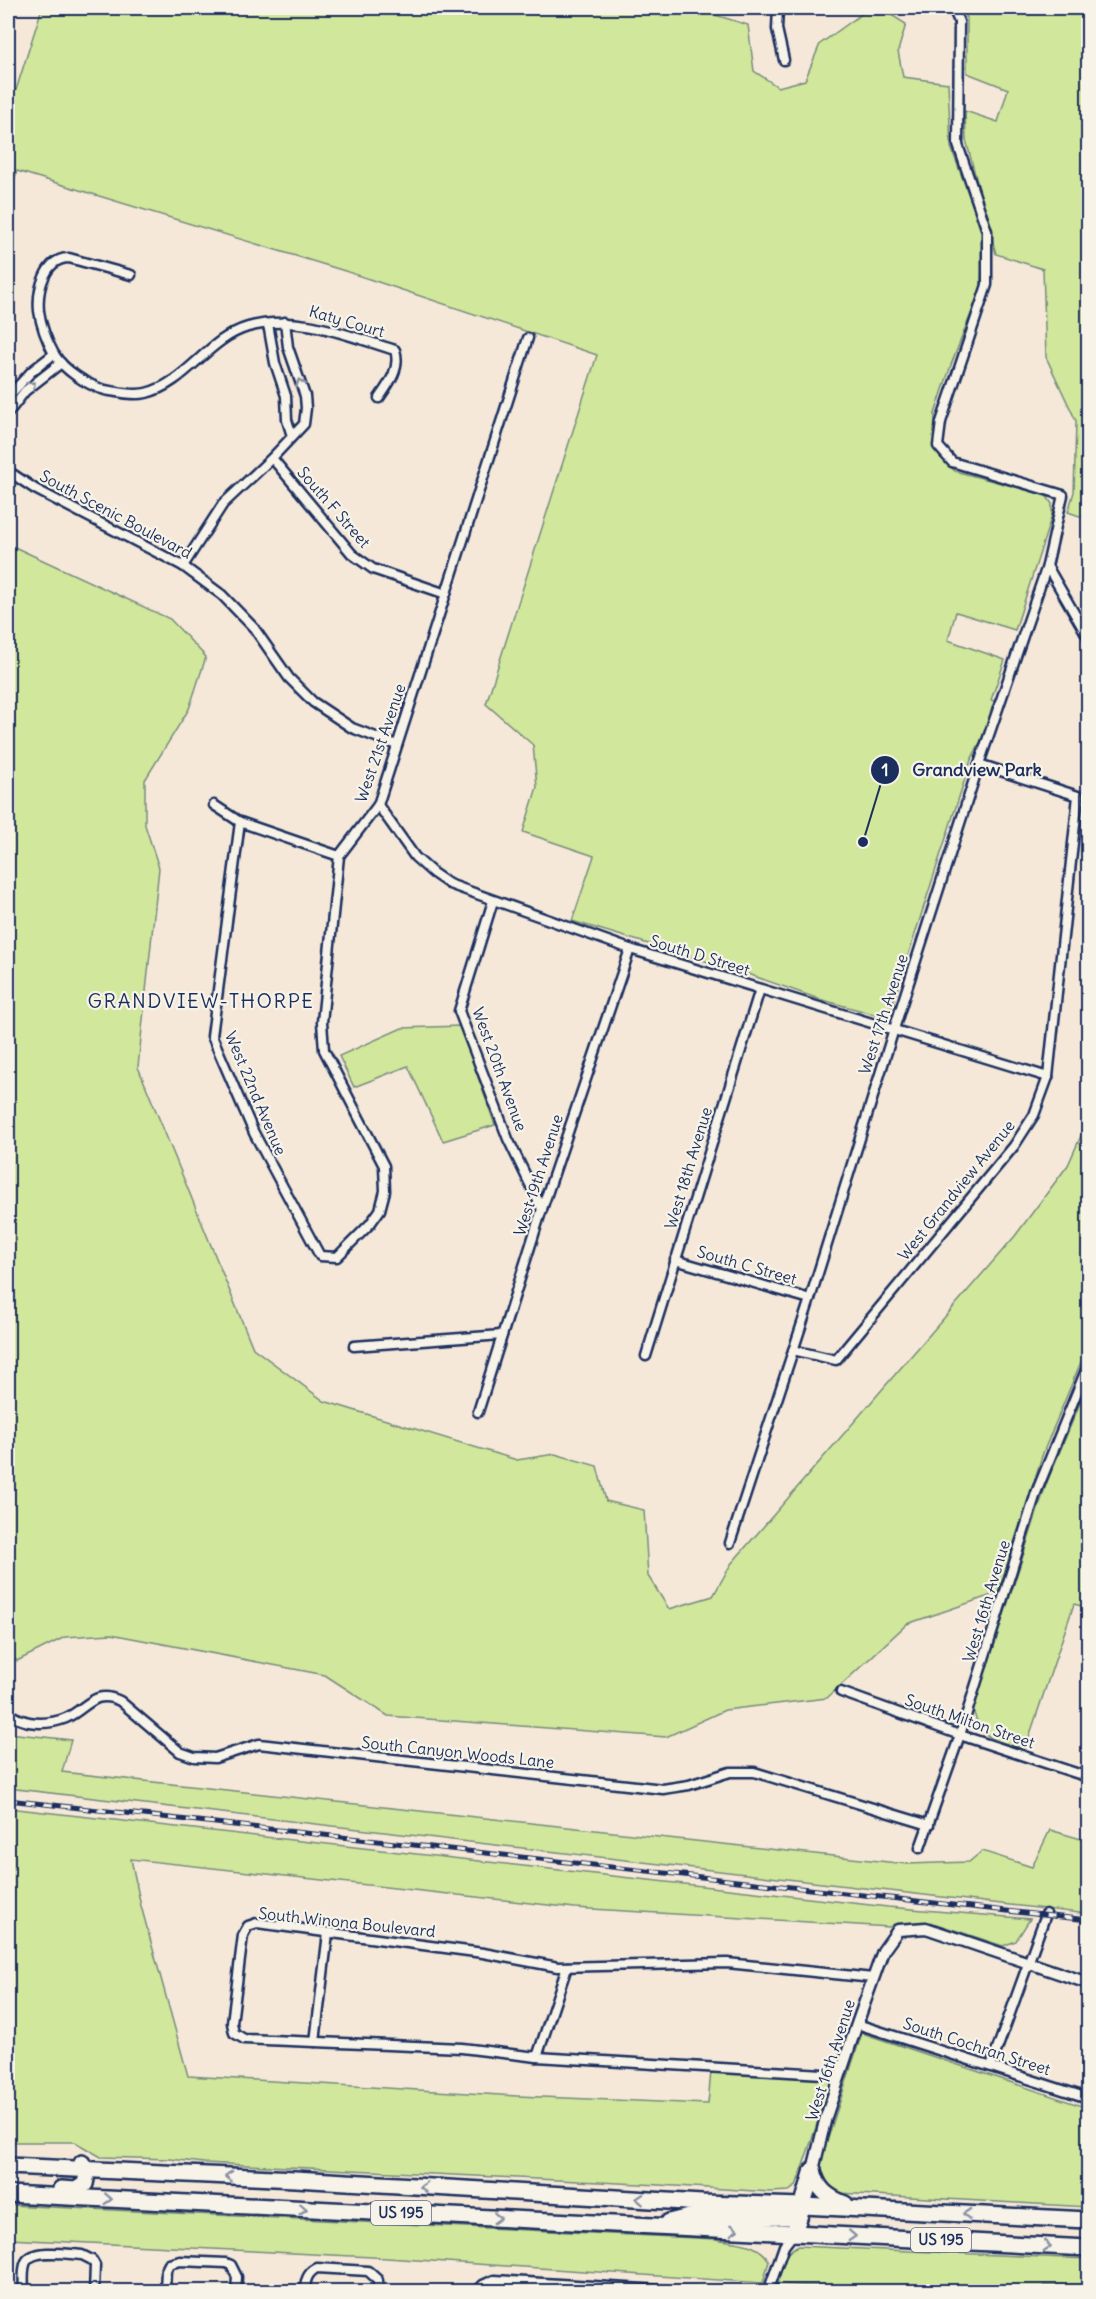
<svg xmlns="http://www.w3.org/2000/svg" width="1096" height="2299" viewBox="0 0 1096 2299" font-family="Delius,sans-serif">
<rect width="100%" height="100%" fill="#f5e8d9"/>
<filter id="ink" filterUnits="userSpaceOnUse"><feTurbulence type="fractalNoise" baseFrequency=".0167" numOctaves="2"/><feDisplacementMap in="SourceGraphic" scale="12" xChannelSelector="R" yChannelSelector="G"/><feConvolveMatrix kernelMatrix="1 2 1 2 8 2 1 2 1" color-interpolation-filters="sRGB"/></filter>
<g filter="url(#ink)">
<!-- green -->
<g fill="#d1e79b" stroke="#768b7c" stroke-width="1.5">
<path d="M 42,8 L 693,8 L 748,25 L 754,71 L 778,87 L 805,80 L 820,44 L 870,8 L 880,8 L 906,24 L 898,51 L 903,77 L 948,83 L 951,147 L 983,234 L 981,288 L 951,365 L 935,414 L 934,439 L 939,456 L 955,471 L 1046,495 L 1052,504 L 1052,515 L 1015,630 L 956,612 L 948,640 L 1005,660 L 991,700 L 1000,703 L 971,760 L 888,1018 L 819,999 L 742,972 L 572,921 L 594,856 L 523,832 L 537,787 L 533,745 L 486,704 L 597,355 L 345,271 L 17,171 L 8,199 L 8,88 L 16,90 Z"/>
<path d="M 962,8 L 1088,8 L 1088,519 L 1068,512 L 1074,492 L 1076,421 L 1046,357 L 1043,269 L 996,254 L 966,140 L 965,111 L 998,122 L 1008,89 L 967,73 L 967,18 Z"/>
<path d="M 8,544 L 170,619 L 206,657 L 189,709 L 145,780 L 145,825 L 159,868 L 138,1067 L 253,1348 L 324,1401 L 517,1460 L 555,1454 L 597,1466 L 606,1501 L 644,1510 L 648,1576 L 669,1609 L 713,1596 L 731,1564 L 1015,1236 L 1068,1165 L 1088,1120 L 1088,1345 L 1043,1453 L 998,1593 L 907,1624 L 827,1698 L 725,1710 L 666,1737 L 388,1716 L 325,1675 L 111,1634 L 65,1637 L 17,1661 L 8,1651 Z"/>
<path d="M 460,1026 L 495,1125 L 443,1141 L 408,1066 L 354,1087 L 339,1056 L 402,1028 Z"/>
<path d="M 1088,1384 L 1088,1608 L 1074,1604 L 1025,1749 C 996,1740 982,1742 973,1710 L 1047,1482 Z"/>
<path d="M 8,1733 L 71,1740 L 62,1772 L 907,1864 L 969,1862 L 982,1851 L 1032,1867 L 1050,1830 L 1088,1841 L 1088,1914 L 8,1788 Z"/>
<path d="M 8,1808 L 888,1907 L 1030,1919 L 1016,1941 L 1003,1946 L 936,1924 L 894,1924 L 890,1927 L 575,1908 L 131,1859 L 141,1906 L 188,2076 L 517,2096 L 708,2104 L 711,2071 L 833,2077 L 796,2186 L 789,2191 L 771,2192 L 660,2185 L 204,2163 L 170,2159 L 101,2157 L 75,2142 L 8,2142 Z"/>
<path d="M 862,2033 L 1088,2108 L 1088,2207 L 839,2193 L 822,2180 L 819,2166 Z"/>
<path d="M 8,2205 L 716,2239 C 736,2243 759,2242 769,2261 L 763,2283 L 372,2257 L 8,2239 Z"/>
<path d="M 797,2246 L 1088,2259 L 1088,2287 L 1044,2285 L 1042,2291 L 950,2291 L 776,2284 C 780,2267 781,2255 797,2246 Z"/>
</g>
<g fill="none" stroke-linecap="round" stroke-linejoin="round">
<!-- minor casing -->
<g stroke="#1b2f5e" stroke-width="13">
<g id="minor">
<path d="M 778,8 L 777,29 L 784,60"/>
<path d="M 131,275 L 69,258 C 45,258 37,290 39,311 C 41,326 47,341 54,354 C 64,370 87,385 105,390 C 117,392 134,396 146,393 C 187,383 207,339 248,327 C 298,313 348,336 395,350 C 401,368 389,384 379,398"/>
<path d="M 268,324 L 275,363 L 286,396 L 287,420 L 292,436"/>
<path d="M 8,397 L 32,371 L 54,354"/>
<path d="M 8,413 L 25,391 L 61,363"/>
<path d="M 272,458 L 352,554 L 373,569 L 446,594"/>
<path d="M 8,471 L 35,489 L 183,566 L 222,595 L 254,628 L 289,678 L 313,702 L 352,728 L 397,745"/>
<path d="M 183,566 L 223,504 L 272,458 L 304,424 L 306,408 L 305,396 L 288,347 L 285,322"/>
<path d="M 1047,566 L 1088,637"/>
<path d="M 214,805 L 240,822 L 339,856"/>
<path d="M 378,805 L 415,857 L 433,873 L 449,884 L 630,949 L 1048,1077"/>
<path d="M 240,822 L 212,1036 L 254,1133 L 320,1256 L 337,1257 L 370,1224 L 380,1210 L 385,1191 L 384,1166 L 324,1050 L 322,1022 L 339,856 L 378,805 L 528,338"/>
<path d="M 493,901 L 459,1011 L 508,1139 L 542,1209"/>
<path d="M 675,1260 L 810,1299"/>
<path d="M 354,1346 L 502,1335"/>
<path d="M 793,1350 L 836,1360 L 1014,1146 L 1034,1115 L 1048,1077 L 1078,796 L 979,764"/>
<path d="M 646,1356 L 760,989"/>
<path d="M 478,1412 L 542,1209 L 630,949"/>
<path d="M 730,1543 L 810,1299 L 894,1029 L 979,764 L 1047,566 L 1063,495 L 952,462 L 938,446 L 941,422 L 987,285 L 987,231 L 958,145 L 959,22 L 953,8"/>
<path d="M 841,1692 L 960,1735 L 1088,1777"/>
<path d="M 8,1712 C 13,1718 21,1720 29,1722 C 42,1724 54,1723 66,1718 C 87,1709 94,1688 120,1701 L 180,1752 L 194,1757 L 215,1758 L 259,1744 L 663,1789 L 689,1785 L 730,1772 L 754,1772 L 929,1825"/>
<path d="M 920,1848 L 960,1735 L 1036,1493 L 1088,1365"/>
<path d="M 857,2024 L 1088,2098"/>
<path d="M 315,2042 L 328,1933"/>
<path d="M 537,2057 L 567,1967"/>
<path d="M 991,2066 L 1046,1914"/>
<path d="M 840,2075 L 537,2057 L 462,2048 L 244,2039 L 234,2033 L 232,2023 L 243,1935 L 248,1926 L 257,1923 L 483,1953 L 558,1967 L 727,1963 L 873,1978"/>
<path d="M 24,2292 C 24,2283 22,2270 26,2262 C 33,2248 68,2254 82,2255 L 92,2260 L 95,2265 L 94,2292"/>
<path d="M 165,2292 L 166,2270 L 169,2264 L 180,2261 L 226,2263 L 231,2265 L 237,2277 L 236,2292"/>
<path d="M 305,2292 C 305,2281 307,2273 317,2268 L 368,2271 L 378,2280 L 378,2292"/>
<path d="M 476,2292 L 483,2285 L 494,2280 L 695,2292"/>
<path d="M 768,2292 L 784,2246 L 794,2233"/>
</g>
</g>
<!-- tertiary casing -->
<g stroke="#1b2f5e" stroke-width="15">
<path id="tertiary" d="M 813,2170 L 826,2117 L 857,2024 L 883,1951 L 898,1930 L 926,1928 L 1088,1983"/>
</g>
<!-- trunk casing -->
<g stroke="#1b2f5e" stroke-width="20">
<g id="trunk">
<path d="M 8,2166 L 295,2179 L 702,2203 L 803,2206"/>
<path d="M 61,2189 L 76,2190 L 85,2184 L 87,2174 L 82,2163"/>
<path d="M 8,2194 L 794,2233 L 799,2217"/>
<path d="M 669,2222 L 689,2217 L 799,2217 L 813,2170"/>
</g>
</g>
<!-- motorway casing -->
<g stroke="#1b2f5e" stroke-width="20">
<g id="motorway">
<path d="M 813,2170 C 817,2189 827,2197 845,2204"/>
<path d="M 803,2206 L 1088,2220"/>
<path d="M 794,2233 L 1088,2248"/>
</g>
</g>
<!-- minor -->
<use href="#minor" stroke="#f7f3e8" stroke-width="8"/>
<!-- tertiary -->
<use href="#tertiary" stroke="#f7f3e8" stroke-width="10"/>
<!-- trunk -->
<use href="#trunk" stroke="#f7f3e8" stroke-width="15"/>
<!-- motorway -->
<use href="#motorway" stroke="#f7f3e8" stroke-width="15"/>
<!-- rail casing -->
<g stroke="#1b2f5e" stroke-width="5">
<path id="rail" d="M 8,1800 L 1088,1920"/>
</g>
<!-- rail -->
<use href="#rail" stroke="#f7f3e8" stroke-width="3" stroke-dasharray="9" stroke-linecap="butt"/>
</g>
<!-- one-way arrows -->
<defs><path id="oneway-chevron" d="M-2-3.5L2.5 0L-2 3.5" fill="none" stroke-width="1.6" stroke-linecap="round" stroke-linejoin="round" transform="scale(1.5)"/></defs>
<g stroke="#8991a3">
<use href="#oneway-chevron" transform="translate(300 383) rotate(-110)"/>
<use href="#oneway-chevron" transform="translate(32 385) rotate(-42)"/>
<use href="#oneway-chevron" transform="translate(229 2176) rotate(-177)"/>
<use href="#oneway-chevron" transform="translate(424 2187) rotate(-177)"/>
<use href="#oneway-chevron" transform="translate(108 2199) rotate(3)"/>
<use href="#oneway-chevron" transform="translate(640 2199) rotate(-177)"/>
<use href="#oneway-chevron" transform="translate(303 2209) rotate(3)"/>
<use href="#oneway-chevron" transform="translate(967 2214) rotate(-177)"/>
<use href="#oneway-chevron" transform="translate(497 2218) rotate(3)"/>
<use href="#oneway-chevron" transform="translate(734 2230) rotate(3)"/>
<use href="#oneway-chevron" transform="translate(852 2236) rotate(3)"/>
<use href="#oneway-chevron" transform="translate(1047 2246) rotate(3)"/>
</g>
</g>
<g text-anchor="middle" stroke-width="4.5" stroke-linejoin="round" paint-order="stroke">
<!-- shield labels -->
<g fill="#f7f3e8" stroke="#5d6a87" stroke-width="1.5">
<rect x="371" y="2201" width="60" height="24" rx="4.5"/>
<rect x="911" y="2228" width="60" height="24" rx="4.5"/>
</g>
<g font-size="15" font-weight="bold" fill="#1b2f5e">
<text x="401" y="2218">US 195</text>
<text x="941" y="2245">US 195</text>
</g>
<!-- street labels -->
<g font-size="16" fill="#1b2f5e" stroke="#f7f3e8">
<text transform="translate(347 321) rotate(16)" y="6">Katy Court</text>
<text transform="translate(334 507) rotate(49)" y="6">South F Street</text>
<text transform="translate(116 514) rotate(28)" y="6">South Scenic Boulevard</text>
<text transform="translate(380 743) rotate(-71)" y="6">West 21st Avenue</text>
<text transform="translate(700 955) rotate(17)" y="6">South D Street</text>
<text transform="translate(883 1014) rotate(-72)" y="6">West 17th Avenue</text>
<text transform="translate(500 1069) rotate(70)" y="6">West 20th Avenue</text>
<text transform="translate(256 1093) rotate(67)" y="6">West 22nd Avenue</text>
<text transform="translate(688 1168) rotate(-73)" y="6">West 18th Avenue</text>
<text transform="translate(538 1175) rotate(-72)" y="6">West 19th Avenue</text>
<text transform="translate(956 1190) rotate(-51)" y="6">West Grandview Avenue</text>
<text transform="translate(747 1265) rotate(16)" y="6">South C Street</text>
<text transform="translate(986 1601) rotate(-73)" y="6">West 16th Avenue</text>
<text transform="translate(970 1721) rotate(19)" y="6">South Milton Street</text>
<text transform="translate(458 1752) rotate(6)" y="6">South Canyon Woods Lane</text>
<text transform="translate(347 1922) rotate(6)" y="6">South Winona Boulevard</text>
<text transform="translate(977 2046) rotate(18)" y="6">South Cochran Street</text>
<text transform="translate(830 2060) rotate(-72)" y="6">West 16th Avenue</text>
</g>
<!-- quarter labels -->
<g font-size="20" letter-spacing="1.5" fill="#1b2f5e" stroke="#f7f3e8">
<text x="201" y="1008">GRANDVIEW-THORPE</text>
</g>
</g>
<!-- callouts -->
<path fill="none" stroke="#1b2f5e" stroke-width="2" d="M863 842L885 770"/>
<g fill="#1b2f5e" stroke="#f7f3e8" stroke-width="2">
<circle cx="863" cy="842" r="6"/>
<circle cx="885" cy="770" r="15"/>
</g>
<g font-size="18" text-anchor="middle" font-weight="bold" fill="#fff">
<text x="885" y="776">1</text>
</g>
<g font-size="18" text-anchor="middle" font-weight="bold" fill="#1b2f5e" stroke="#f7f3e8" stroke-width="4.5" stroke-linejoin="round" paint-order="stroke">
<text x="977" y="776">Grandview Park</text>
</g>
<!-- margin -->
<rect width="1096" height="2299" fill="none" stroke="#f7f3e8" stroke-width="30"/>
<rect x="15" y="15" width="1066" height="2269" fill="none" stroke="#1b2f5e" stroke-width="2" filter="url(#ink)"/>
</svg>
